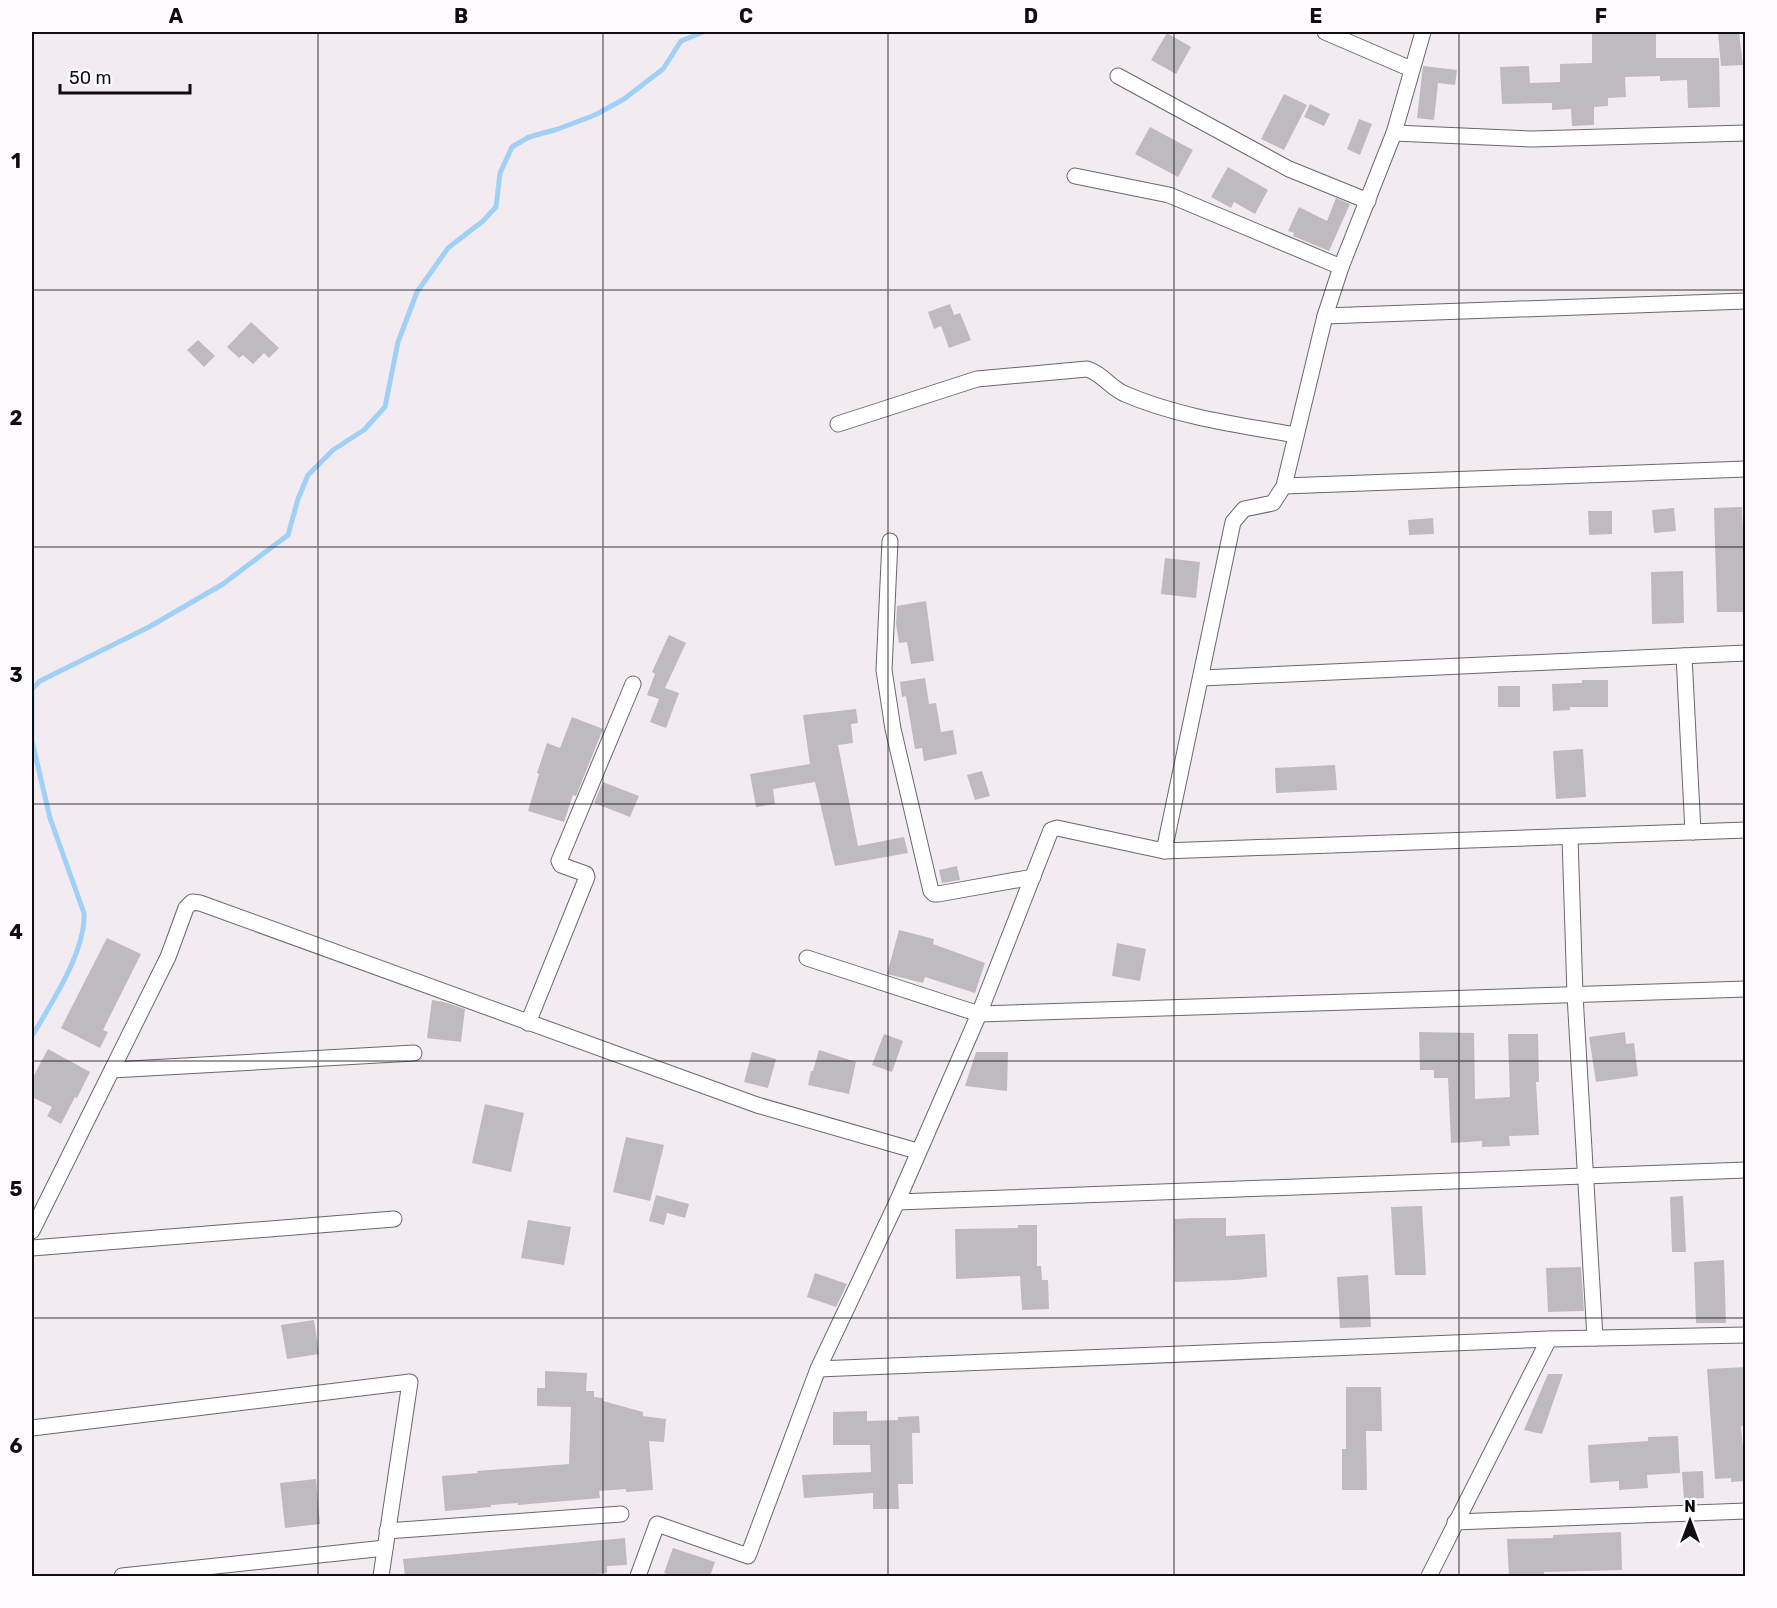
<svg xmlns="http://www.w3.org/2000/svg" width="1777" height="1608" viewBox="0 0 1777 1608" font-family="Rubik,sans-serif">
<rect width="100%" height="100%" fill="#f2ecf2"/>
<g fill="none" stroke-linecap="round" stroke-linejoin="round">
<!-- stream -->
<path stroke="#a0d0f5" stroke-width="5" d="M 32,1036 C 51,1004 86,951 84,913 L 50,818 L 32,741 L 32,689 L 40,681 L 149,627 L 223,584 L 288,535 L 298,499 L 308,475 L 333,450 L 364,430 L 385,407 L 398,342 L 417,292 L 448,248 L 483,221 L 496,207 L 500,173 L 512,147 L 529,137 L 558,129 L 595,115 L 624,99 L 663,69 L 681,41 L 703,32"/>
</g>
<!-- building -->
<g fill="#bfbabf">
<path d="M 1626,32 L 1656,32 L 1656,58 L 1719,58 L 1720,107 L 1688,108 L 1687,80 L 1660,81 L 1660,76 L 1625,77 L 1626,97 L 1608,98 L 1608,106 L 1594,107 L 1594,125 L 1572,126 L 1571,109 L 1552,110 L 1552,103 L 1502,104 L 1500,67 L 1529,66 L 1530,83 L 1560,82 L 1560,64 L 1592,63 L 1592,34 L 1626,33 Z"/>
<path d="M 1718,32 L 1739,32 L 1743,65 L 1721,66 Z"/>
<path d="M 1167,33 L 1191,47 L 1176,74 L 1151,60 Z"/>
<path d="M 1423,66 L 1457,70 L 1455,85 L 1438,83 L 1434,120 L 1417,118 Z"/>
<path d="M 1284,94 L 1307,105 L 1284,150 L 1261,139 Z"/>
<path d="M 1310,104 L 1330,114 L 1324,126 L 1304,117 Z"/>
<path d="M 1359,119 L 1372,124 L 1360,155 L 1347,149 Z"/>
<path d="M 1150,127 L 1193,150 L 1178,177 L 1135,154 Z"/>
<path d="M 1228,167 L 1268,190 L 1255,214 L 1234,202 L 1231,208 L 1211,197 Z"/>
<path d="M 1336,198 L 1350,204 L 1329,251 L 1293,236 L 1294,233 L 1288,231 L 1299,207 L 1327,221 Z"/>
<path d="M 950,304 L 954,315 L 960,313 L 971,340 L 949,348 L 941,326 L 934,329 L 928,312 Z"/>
<path d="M 251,322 L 279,348 L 269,358 L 264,353 L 253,364 L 243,355 L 239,358 L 227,347 Z"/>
<path d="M 198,340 L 215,356 L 204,367 L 187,350 Z"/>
<path d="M 1742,507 L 1746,612 L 1717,612 L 1714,508 Z"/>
<path d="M 1674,508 L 1676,531 L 1654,533 L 1652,510 Z"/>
<path d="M 1588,511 L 1612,511 L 1612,534 L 1589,535 Z"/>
<path d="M 1433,518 L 1434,534 L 1409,535 L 1408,520 Z"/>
<path d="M 1165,558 L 1200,562 L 1196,598 L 1161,594 Z"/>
<path d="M 1683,571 L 1684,623 L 1652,624 L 1651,572 Z"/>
<path d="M 926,601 L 934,661 L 911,664 L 907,642 L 899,643 L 896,624 L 897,606 Z"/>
<path d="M 669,635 L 686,643 L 665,688 L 679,693 L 666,728 L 650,722 L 659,699 L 647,695 L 655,674 L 652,672 Z"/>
<path d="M 925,678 L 929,704 L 936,703 L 941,732 L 953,730 L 957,754 L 924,761 L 922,748 L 915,749 L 906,696 L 902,697 L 900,682 Z"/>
<path d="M 1582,680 L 1608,680 L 1608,707 L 1570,707 L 1570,710 L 1553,711 L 1552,684 L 1582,683 Z"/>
<rect x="1498" y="686" width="22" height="21"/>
<path d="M 856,709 L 858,723 L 851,724 L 853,743 L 838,745 L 858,846 L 904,837 L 908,853 L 835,866 L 815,782 L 773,789 L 775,804 L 756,807 L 750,774 L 810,764 L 803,715 Z"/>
<path d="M 572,717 L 603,729 L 576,796 L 573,795 L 564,822 L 528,811 L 539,774 L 537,773 L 547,743 L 560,748 Z"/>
<path d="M 1583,749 L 1586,797 L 1556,799 L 1553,751 Z"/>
<path d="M 1335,765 L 1337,790 L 1276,793 L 1275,768 Z"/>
<path d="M 982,771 L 990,796 L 975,800 L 967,775 Z"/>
<path d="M 603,782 L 639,796 L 630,817 L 594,803 Z"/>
<path d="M 957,866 L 960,880 L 942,883 L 939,870 Z"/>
<path d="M 899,930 L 934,939 L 933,944 L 985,963 L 975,993 L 925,977 L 923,983 L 887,974 Z"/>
<path d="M 107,938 L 141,954 L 103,1030 L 108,1032 L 100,1048 L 61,1028 Z"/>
<path d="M 1117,943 L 1146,949 L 1140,981 L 1112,976 Z"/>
<path d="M 432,1000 L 444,1002 L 465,1009 L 461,1042 L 427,1038 Z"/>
<path d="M 1419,1032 L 1474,1033 L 1475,1099 L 1510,1097 L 1508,1034 L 1538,1034 L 1539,1082 L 1536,1082 L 1539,1135 L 1509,1136 L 1510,1146 L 1482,1147 L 1482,1141 L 1451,1143 L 1448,1078 L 1434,1078 L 1434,1070 L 1420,1070 Z"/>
<path d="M 1625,1032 L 1626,1044 L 1634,1043 L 1638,1076 L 1596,1082 L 1589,1037 Z"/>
<path d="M 884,1034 L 903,1041 L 892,1072 L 872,1065 Z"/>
<path d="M 48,1049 L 90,1072 L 77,1098 L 75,1097 L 61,1124 L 47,1116 L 52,1107 L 32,1097 L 32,1079 Z"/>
<path d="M 819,1050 L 856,1062 L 849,1094 L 808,1085 L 811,1071 L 813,1071 Z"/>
<path d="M 752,1052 L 776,1059 L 768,1088 L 744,1082 Z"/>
<path d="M 976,1052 L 1008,1052 L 1007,1091 L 965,1086 Z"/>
<path d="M 485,1104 L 524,1113 L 511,1172 L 472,1163 Z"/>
<path d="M 626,1137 L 664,1145 L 650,1201 L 613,1192 Z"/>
<path d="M 656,1195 L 689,1204 L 685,1218 L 667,1213 L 664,1225 L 649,1221 Z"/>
<path d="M 1683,1196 L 1686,1252 L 1672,1252 L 1670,1197 Z"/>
<path d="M 1422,1206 L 1426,1275 L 1395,1275 L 1391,1207 Z"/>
<path d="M 1195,1218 L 1226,1218 L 1226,1236 L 1265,1234 L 1267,1277 L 1236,1280 L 1175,1282 L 1174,1219 Z"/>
<path d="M 528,1220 L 571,1227 L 564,1265 L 521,1258 Z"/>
<path d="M 1018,1225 L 1037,1225 L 1037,1266 L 1041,1266 L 1042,1280 L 1048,1280 L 1049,1309 L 1022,1310 L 1020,1276 L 956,1279 L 955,1229 L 1018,1228 Z"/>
<path d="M 1724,1260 L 1726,1323 L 1696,1323 L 1694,1262 Z"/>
<path d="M 1581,1267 L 1584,1311 L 1548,1312 L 1546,1268 Z"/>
<path d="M 815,1273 L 847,1284 L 836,1307 L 807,1297 Z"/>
<path d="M 1368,1275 L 1371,1327 L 1340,1328 L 1337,1277 Z"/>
<path d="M 314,1320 L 319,1354 L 287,1359 L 281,1325 Z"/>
<path d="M 1746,1367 L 1746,1425 L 1741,1426 L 1746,1481 L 1731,1482 L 1731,1478 L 1715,1479 L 1707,1369 Z"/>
<path d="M 545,1371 L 587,1373 L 586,1391 L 594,1391 L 594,1397 L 603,1398 L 603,1401 L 643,1412 L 643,1416 L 666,1419 L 664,1442 L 649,1441 L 653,1490 L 626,1492 L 626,1489 L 599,1491 L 600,1498 L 518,1505 L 518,1503 L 491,1505 L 491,1507 L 445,1511 L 442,1476 L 478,1473 L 477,1471 L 569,1464 L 571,1407 L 537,1406 L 537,1388 L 545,1388 Z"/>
<path d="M 1548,1374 L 1563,1374 L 1542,1434 L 1524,1430 Z"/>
<path d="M 1346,1387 L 1381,1387 L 1382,1431 L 1366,1431 L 1367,1490 L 1342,1490 L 1342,1449 L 1346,1449 Z"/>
<path d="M 867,1411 L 867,1421 L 898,1420 L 898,1417 L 919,1416 L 920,1433 L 912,1433 L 913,1484 L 898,1484 L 899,1509 L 873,1509 L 873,1493 L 804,1498 L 802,1475 L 871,1472 L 870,1445 L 833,1445 L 833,1412 Z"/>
<path d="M 1678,1436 L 1680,1473 L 1647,1475 L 1648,1488 L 1619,1490 L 1619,1481 L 1590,1483 L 1588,1445 L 1648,1441 L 1648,1437 Z"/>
<path d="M 1703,1471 L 1704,1498 L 1684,1499 L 1682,1472 Z"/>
<path d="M 316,1479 L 320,1524 L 285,1528 L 280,1483 Z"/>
<path d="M 1621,1532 L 1622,1570 L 1544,1572 L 1544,1576 L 1509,1576 L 1507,1539 L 1553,1538 L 1553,1535 Z"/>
<path d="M 625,1538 L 627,1565 L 607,1566 L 607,1573 L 575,1576 L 405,1576 L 403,1559 Z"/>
<path d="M 673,1548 L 715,1562 L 710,1576 L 674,1576 L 664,1573 Z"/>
</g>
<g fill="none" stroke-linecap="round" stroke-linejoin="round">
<!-- minor casing -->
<g stroke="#6c676c" stroke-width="17">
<g id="minor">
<path d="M 1325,32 L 1411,69"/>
<path d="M 1118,76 L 1289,169 L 1368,201"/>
<path d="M 1394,133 L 1532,139 L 1746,133"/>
<path d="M 1075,176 L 1169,195 L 1341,267"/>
<path d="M 1325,316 L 1746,301"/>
<path d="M 838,424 L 977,379 L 1087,369 C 1102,373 1110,388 1125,394 C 1178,417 1239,425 1296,435"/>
<path d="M 1284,486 L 1746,469"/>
<path d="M 890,541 L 884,670 L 893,729 L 931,891 L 934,894 L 938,894 L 1033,877"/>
<path d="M 1684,656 L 1693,832"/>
<path d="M 1202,678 L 1746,653"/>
<path d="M 1570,837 L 1575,995 L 1595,1338"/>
<path d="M 1164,851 L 1746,830"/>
<path d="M 807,958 L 979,1014 L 1746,989"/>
<path d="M 528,1023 L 587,877 L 586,874 L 561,865 L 559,861 L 633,684"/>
<path d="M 112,1070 L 414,1053"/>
<path d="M 897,1202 L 1746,1170"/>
<path d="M 32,1231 L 168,957 L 186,908 L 192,902 L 200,903 L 757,1105 L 917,1151"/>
<path d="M 32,1248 L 394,1219"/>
<path d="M 818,1369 L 1549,1339 L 1746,1335"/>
<path d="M 32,1428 L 410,1382 L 381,1576"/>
<path d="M 1455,1522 L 1746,1511"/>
<path d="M 387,1531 L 621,1514"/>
<path d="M 122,1576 L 385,1548"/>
<path d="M 638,1576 L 657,1524 L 748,1556 L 818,1369 L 897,1202 L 979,1014 L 1051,830 L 1057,828 L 1164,851 L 1233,522 L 1244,509 L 1273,503 L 1284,486 L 1325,316 L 1341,267 L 1394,133 L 1423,32"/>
<path d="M 1429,1576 L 1549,1339"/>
</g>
</g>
<!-- minor -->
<use href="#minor" stroke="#fff" stroke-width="15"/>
</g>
<!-- grid -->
<path fill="none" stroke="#0f0d0f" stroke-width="1.5" stroke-opacity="0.55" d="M 318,32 L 318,1576M 603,32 L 603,1576M 888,32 L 888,1576M 1174,32 L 1174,1576M 1459,32 L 1459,1576M 32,290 L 1746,290M 32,547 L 1746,547M 32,804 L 1746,804M 32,1061 L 1746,1061M 32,1318 L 1746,1318"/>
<!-- border -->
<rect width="1777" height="1608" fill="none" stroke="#fefaff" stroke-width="66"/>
<!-- north arrow -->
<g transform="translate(1690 1521)" stroke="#fefaff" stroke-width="4.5" paint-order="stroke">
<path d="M0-4.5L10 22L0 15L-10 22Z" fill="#0f0d0f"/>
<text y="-9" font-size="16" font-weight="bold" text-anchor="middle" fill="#0f0d0f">N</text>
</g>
<!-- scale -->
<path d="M60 84v9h130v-9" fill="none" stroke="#0f0d0f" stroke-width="3"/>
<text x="69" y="84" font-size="18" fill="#0f0d0f" stroke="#fefaff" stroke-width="4.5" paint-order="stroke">50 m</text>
<rect x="33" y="33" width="1711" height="1542" fill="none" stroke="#0f0d0f" stroke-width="2"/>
<g font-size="20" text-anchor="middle" font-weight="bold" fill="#0f0d0f">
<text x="176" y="23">A</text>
<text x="461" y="23">B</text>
<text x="746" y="23">C</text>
<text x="1031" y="23">D</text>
<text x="1316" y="23">E</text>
<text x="1601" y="23">F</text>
<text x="16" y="168">1</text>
<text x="16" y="425">2</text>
<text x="16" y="682">3</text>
<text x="16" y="939">4</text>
<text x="16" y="1196">5</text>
<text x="16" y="1453">6</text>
</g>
</svg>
